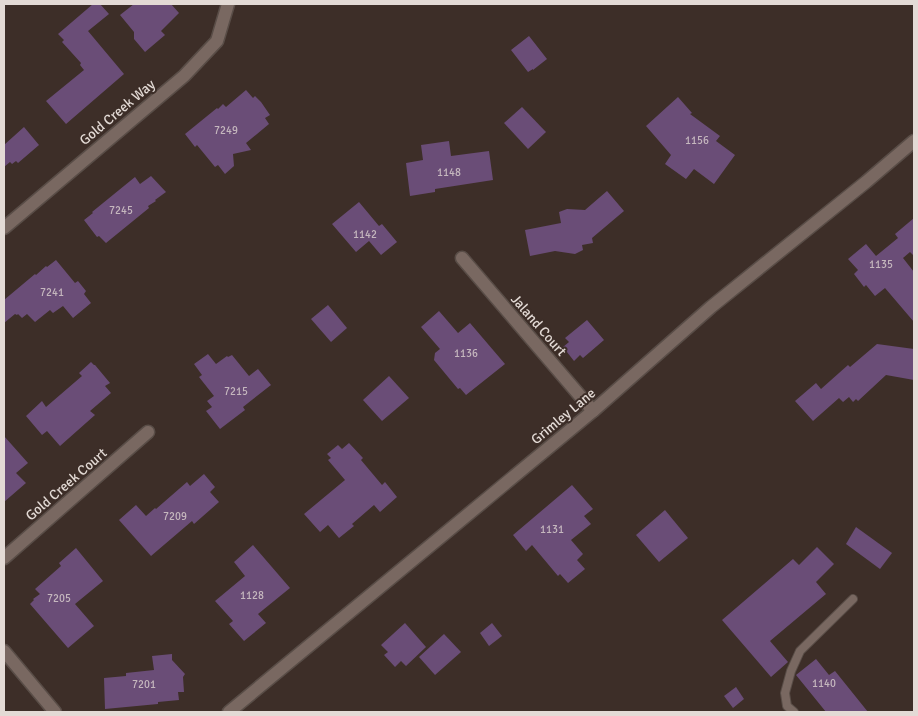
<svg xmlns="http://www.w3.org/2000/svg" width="918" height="716" viewBox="0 0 918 716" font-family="Signika,sans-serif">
<rect width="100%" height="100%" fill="#3d2e28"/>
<!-- building -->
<g fill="#6a4d77">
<path d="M 93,4 L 100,4 L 109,14 L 88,31 L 124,74 L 66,124 L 46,101 L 84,70 L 80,65 L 81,63 L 62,42 L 64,40 L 58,34 Z"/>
<path d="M 134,4 L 171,4 L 179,13 L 161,31 L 165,35 L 145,52 L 134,39 L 134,32 L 120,15 Z"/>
<path d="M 529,36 L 547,59 L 533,70 L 533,69 L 528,72 L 511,50 Z"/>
<path d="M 246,90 L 253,98 L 255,96 L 261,102 L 270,115 L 265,118 L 269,124 L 246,143 L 251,150 L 233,154 L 234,166 L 225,174 L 218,165 L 215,167 L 197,145 L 195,147 L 185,134 L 217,108 L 218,109 L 223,104 L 226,107 Z"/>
<path d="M 678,97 L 692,113 L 690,114 L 720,136 L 716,141 L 735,155 L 714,184 L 694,169 L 686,179 L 665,164 L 671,155 L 646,126 Z"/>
<path d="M 522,107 L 546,132 L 528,149 L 504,123 Z"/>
<path d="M 24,127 L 39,145 L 18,163 L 16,161 L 12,164 L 10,162 L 4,167 L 4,145 Z"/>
<path d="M 449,141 L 451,156 L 489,151 L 493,180 L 435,189 L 435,192 L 410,196 L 406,163 L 423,160 L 421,145 Z"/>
<path d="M 151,176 L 166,192 L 155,200 L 156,201 L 148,206 L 149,208 L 106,243 L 99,236 L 97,237 L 84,220 L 93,213 L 92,212 L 135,177 L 140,184 Z"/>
<path d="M 607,191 L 624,211 L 592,238 L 593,243 L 582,245 L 583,250 L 575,254 L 555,251 L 530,256 L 525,230 L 561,223 L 559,212 L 567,209 L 585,210 Z"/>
<path d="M 359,202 L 379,226 L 382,224 L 397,242 L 381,255 L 369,241 L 356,252 L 332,224 Z"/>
<path d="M 914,218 L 914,256 L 910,252 L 903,258 L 914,272 L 914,322 L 885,288 L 875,296 L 866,285 L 864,287 L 854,274 L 858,270 L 848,259 L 866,244 L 876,256 L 898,238 L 895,234 Z"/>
<path d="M 56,260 L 75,283 L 78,281 L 86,291 L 84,294 L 91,303 L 73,318 L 63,306 L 53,313 L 50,310 L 35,322 L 27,314 L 22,318 L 18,314 L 17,315 L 15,314 L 4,323 L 4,300 L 35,274 L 36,275 L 46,266 L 47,267 Z"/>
<path d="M 328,305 L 347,328 L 331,342 L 311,319 Z"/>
<path d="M 439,311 L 458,333 L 470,323 L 505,364 L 466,395 L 460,388 L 458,389 L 434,360 L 435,353 L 440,349 L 421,327 Z"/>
<path d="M 587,320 L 604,340 L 583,358 L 580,355 L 574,361 L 563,347 L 569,342 L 565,338 Z"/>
<path d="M 877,344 L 914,349 L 914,380 L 886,375 L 858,401 L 856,399 L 853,402 L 849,397 L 843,402 L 839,398 L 813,421 L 795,401 L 816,383 L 821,389 L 848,365 L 850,367 Z"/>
<path d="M 208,354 L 216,364 L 227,356 L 228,357 L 232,355 L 249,376 L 258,369 L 271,385 L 243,407 L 245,410 L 220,429 L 206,411 L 212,407 L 207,401 L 214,396 L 199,377 L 202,375 L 194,364 Z"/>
<path d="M 91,362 L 94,365 L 95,365 L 110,383 L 105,386 L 111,393 L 90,411 L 95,415 L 60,446 L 47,431 L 42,435 L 26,416 L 42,401 L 46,407 L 82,376 L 79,373 Z"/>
<path d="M 389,376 L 409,398 L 382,421 L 363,400 Z"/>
<path d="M 4,436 L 28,463 L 16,473 L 26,483 L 4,502 Z"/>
<path d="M 349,443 L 363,458 L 361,460 L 382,485 L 385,482 L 397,497 L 380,512 L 374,505 L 352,524 L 354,526 L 339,538 L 328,525 L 320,532 L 304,514 L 345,480 L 328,460 L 331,458 L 327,454 L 338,445 L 342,449 Z"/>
<path d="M 204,474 L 215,487 L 210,492 L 219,502 L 194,524 L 192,521 L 151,556 L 119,520 L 136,505 L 146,516 L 155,508 L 156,509 L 187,482 L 190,486 Z"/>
<path d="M 572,485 L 593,509 L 584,516 L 591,524 L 571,540 L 583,554 L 577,560 L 585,569 L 568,583 L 560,574 L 558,576 L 532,545 L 526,551 L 513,535 Z"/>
<path d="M 665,510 L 688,538 L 659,562 L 636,535 Z"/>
<path d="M 856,527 L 892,553 L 880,569 L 846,544 Z"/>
<path d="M 253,545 L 290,588 L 258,614 L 266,623 L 244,641 L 229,624 L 233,621 L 215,601 L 245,576 L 234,562 Z"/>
<path d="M 817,547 L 834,564 L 816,582 L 826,594 L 770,641 L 788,662 L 771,677 L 722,620 L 793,559 L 799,565 Z"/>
<path d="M 76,548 L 103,581 L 75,604 L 94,626 L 68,648 L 30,604 L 34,600 L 33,599 L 40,594 L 35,589 L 61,566 L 59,563 Z"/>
<path d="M 405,623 L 426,647 L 406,666 L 401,661 L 395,667 L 384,655 L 388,652 L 381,645 Z"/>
<path d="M 492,623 L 502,636 L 489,646 L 480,633 Z"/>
<path d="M 444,634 L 461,652 L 435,675 L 419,657 Z"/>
<path d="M 172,654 L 172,660 L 185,674 L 183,677 L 184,692 L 178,692 L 179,700 L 158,702 L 158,704 L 105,709 L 104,678 L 126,676 L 126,673 L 154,670 L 152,656 Z"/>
<path d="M 816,659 L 829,675 L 835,671 L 868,712 L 826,712 L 796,675 Z"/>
<path d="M 736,687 L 744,699 L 733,708 L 724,696 Z"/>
</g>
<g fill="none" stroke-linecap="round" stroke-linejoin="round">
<!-- lane casing -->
<g stroke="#594d47" stroke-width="10">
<path id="lane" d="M 794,712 L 787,706 L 785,693 L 791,671 L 800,651 L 853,599"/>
</g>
<!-- street casing -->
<g stroke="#594d47" stroke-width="15">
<g id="street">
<path d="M 4,228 L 184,76 L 217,41 L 228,4"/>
<path d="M 462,258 L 593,411"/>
<path d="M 4,558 L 148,432"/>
<path d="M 4,651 L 55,712"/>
<path d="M 229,712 L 593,411 L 711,307 L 866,182 L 914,141"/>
</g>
</g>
<!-- lane -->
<use href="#lane" stroke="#796861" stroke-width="8"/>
<!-- street -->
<use href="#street" stroke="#796861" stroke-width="12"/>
</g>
<g text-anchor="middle" stroke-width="4" stroke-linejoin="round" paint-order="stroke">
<!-- number labels -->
<g font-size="11" fill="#c5b7be">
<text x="226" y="134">7249</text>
<text x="697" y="144">1156</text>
<text x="449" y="176">1148</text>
<text x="121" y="214">7245</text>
<text x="365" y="238">1142</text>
<text x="881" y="268">1135</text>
<text x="52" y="296">7241</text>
<text x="466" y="357">1136</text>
<text x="236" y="395">7215</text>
<text x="175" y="520">7209</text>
<text x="552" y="533">1131</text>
<text x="252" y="599">1128</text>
<text x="59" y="602">7205</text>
<text x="824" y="687">1140</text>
<text x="144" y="688">7201</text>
</g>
<!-- street labels -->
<g font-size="14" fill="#e3dad5" stroke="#3d2e28">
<text transform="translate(117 112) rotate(-40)" y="5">Gold Creek Way</text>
<text transform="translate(539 325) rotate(49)" y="5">Jaland Court</text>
<text transform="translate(563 416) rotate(-40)" y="5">Grimley Lane</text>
<text transform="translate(66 484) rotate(-41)" y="5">Gold Creek Court</text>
</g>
</g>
<!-- border -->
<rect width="918" height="716" fill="none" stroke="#e3dad5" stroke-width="10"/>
</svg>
